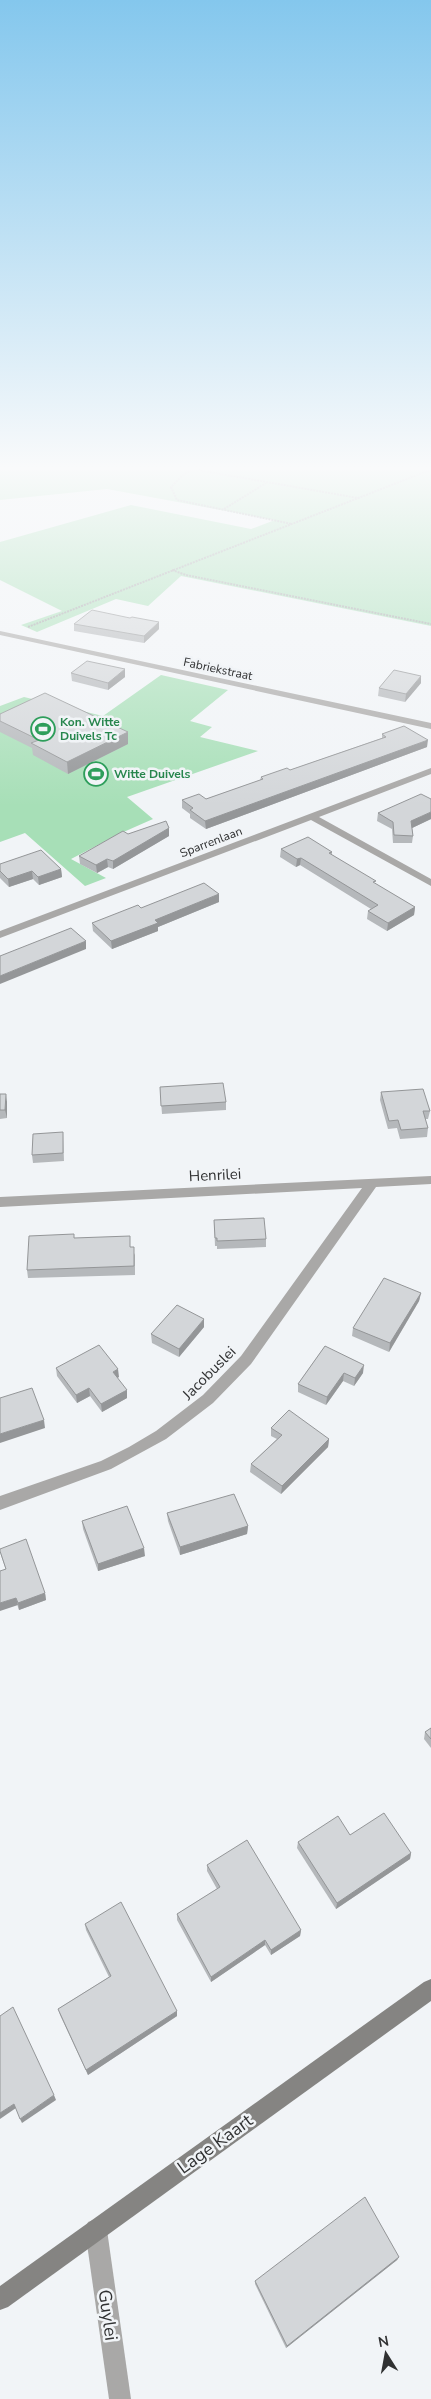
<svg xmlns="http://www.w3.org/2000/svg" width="431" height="2399" viewBox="0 0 431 2399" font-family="'Nunito Sans',sans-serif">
<rect width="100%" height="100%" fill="#f1f4f7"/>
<!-- green -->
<g fill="#a7dfb7">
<path d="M 0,470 L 431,470 L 431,626 L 181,576 L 148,606 L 116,599 L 37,632 L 21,625 L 62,611 L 0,580 L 0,542 L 131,505 L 251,529 L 275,520 L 107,489 L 0,500 Z"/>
<path d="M 161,675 L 228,690 L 190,721 L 212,727 L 200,737 L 258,751 L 127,797 L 153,819 L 119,834 L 71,859 L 106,878 L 85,886 L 25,833 L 0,842 L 0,706 L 24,697 L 103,716 Z"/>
</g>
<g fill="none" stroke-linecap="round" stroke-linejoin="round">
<!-- path -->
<g stroke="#a1a3a5" stroke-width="2" stroke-dasharray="2 1" stroke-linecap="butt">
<path d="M 192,470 L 183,475 L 171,487 L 177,500 L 292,524"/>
<path d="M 198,470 L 358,498"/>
<path d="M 224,509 L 266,483"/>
<path d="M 172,570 L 186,575 L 431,624"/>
<path d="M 28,627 L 430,470"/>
</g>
<!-- street -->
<g fill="#a9a8a7" fill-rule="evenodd">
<path d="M 0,631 L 431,723 L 431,729 L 0,635 Z"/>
<path d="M 431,768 L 431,774 L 319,817 L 431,879 L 431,886 L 311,820 L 0,938 L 0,931 Z"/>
<path d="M 431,1176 L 431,1184 L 376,1187 L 251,1364 L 213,1403 L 166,1439 L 111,1469 L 0,1510 L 0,1496 L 101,1461 L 129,1447 L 156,1431 L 203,1395 L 241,1356 L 362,1188 L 0,1207 L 0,1197 Z"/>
<path d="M 96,2219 L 104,2222 L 107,2230 L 131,2399 L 109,2399 L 85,2230 L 88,2222 Z"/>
</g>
<!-- secondary -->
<path fill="#858482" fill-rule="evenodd" d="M 431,1979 L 431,2001 L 8,2307 L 0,2310 L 0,2286 L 424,1982 Z"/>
</g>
<!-- wall -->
<g fill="#b5b8bb">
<path d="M 74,624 L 159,629 L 144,643 L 74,631 Z"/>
<path d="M 71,673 L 125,677 L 108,690 L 72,681 Z"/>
<path d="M 421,683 L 405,702 L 378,696 L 379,688 Z"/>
<path d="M 0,714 L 128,732 L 128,744 L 68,774 L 33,755 L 32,748 L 0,732 Z"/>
<path d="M 382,734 L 427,747 L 206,829 L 190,818 L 190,814 L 182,808 L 182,800 L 206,799 L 260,780 L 261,777 L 290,770 L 382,738 Z"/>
<path d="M 378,813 L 431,819 L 412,828 L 413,836 L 412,843 L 393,843 L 392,829 L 377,821 Z"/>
<path d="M 169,828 L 169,836 L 113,869 L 108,867 L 97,873 L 80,864 L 79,856 L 128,834 Z"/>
<path d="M 281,849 L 332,852 L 332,855 L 375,884 L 415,907 L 414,915 L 387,931 L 367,919 L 368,911 L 371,909 L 300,865 L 296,867 L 280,857 Z"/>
<path d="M 0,864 L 61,869 L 62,877 L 39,885 L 33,879 L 9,887 L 0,878 Z"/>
<path d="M 219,902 L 158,927 L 158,931 L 112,949 L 93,931 L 92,923 L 141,908 Z"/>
<path d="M 160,1087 L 226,1102 L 226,1110 L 162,1114 Z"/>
<path d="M 381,1092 L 430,1111 L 428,1119 L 425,1119 L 428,1128 L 427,1137 L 400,1139 L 397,1128 L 388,1129 L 380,1100 Z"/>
<path d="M 0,1094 L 7,1102 L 7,1118 L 0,1119 Z"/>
<path d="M 63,1132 L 64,1161 L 33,1163 L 32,1155 Z"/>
<path d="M 214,1220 L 266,1239 L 266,1247 L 217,1249 L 217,1246 L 215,1246 Z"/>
<path d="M 74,1238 L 131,1247 L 135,1255 L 135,1275 L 28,1278 L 27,1270 Z"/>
<path d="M 421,1293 L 419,1301 L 389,1352 L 352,1336 L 353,1328 Z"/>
<path d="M 204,1327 L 179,1357 L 152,1343 L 151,1334 Z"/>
<path d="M 325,1346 L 363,1373 L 354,1386 L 343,1381 L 326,1405 L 298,1392 L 298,1384 Z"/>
<path d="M 56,1368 L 119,1377 L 117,1378 L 127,1398 L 102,1412 L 90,1396 L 77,1403 L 57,1376 Z"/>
<path d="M 271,1428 L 329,1439 L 328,1447 L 281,1494 L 250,1472 L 251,1464 L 277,1439 L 271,1436 Z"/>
<path d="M 167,1513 L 248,1526 L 247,1534 L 180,1555 L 168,1521 Z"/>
<path d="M 82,1521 L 145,1556 L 98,1571 L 83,1529 Z"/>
<path d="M 0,1552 L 45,1593 L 46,1600 L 19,1610 Z"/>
<path d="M 431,1728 L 431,1748 L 424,1739 L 425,1732 Z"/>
<path d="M 298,1842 L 411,1853 L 410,1859 L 336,1909 L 297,1848 Z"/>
<path d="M 207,1865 L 301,1930 L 300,1936 L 271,1955 L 265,1945 L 211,1982 L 177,1920 L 177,1914 L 217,1889 L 207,1871 Z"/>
<path d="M 85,1924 L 177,2011 L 177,2016 L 88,2075 L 60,2015 L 58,2009 L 109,1977 L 86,1930 Z"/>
<path d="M 399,2257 L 397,2260 L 286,2348 L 255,2284 L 255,2281 Z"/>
</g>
<!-- shaded-wall -->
<g fill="#949698">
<path d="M 159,622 L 159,629 L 144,643 L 144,636 Z"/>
<path d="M 125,669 L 125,677 L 108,690 L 108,683 Z"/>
<path d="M 421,676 L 421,683 L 405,702 L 406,694 Z"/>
<path d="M 128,732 L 128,744 L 68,774 L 67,762 Z"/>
<path d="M 428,740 L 427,747 L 206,829 L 205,821 Z"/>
<path d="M 431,812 L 431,819 L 410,829 L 411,821 Z"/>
<path d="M 169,828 L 169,836 L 113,869 L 113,861 Z"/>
<path d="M 301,858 L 300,865 L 296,867 L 297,859 Z"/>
<path d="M 107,859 L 108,867 L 97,873 L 96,865 Z"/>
<path d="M 61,869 L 62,877 L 39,885 L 38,877 Z"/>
<path d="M 32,871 L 33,879 L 9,887 L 8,879 Z"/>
<path d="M 219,894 L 219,902 L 158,927 L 158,931 L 112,949 L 111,941 L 155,920 Z"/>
<path d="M 415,907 L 414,915 L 387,931 L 388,923 Z"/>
<path d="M 86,941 L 86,949 L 0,984 L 0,976 Z"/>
<path d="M 6,1094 L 7,1102 L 7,1118 L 5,1110 Z"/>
<path d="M 421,1293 L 419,1301 L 389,1352 L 390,1343 Z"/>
<path d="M 204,1319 L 204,1327 L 179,1357 L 179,1349 Z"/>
<path d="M 364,1365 L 363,1373 L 354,1386 L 355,1378 Z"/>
<path d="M 118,1369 L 119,1377 L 113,1380 L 113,1372 Z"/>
<path d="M 344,1373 L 343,1381 L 326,1405 L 327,1397 Z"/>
<path d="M 89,1388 L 90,1396 L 77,1403 L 76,1395 Z"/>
<path d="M 127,1390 L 127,1398 L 102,1412 L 101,1404 Z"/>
<path d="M 44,1420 L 45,1428 L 0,1443 L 0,1434 Z"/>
<path d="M 329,1439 L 328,1447 L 281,1494 L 282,1486 Z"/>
<path d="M 248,1526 L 247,1534 L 180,1555 L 180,1547 Z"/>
<path d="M 144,1548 L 145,1556 L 98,1571 L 98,1564 Z"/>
<path d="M 45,1593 L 46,1600 L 19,1610 L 18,1603 Z"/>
<path d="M 16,1598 L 18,1605 L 0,1611 L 0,1603 Z"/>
<path d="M 411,1853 L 410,1859 L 336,1909 L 337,1903 Z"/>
<path d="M 301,1930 L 300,1936 L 271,1955 L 271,1950 Z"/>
<path d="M 265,1940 L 265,1945 L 211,1982 L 211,1977 Z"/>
<path d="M 177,2011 L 177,2016 L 88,2075 L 86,2070 Z"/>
<path d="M 54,2095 L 56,2100 L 22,2123 L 20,2119 Z"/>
<path d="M 14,2104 L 16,2108 L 0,2119 L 0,2113 Z"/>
<path d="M 399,2257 L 397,2260 L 286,2348 L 287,2346 Z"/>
</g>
<!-- building -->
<g fill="#d3d6d9" stroke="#949698">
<path d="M 92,610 L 130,618 L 132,617 L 159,622 L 144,636 L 74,624 Z"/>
<path d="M 87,661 L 125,669 L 108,683 L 71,673 Z"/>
<path d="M 394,670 L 421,676 L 406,694 L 379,688 Z"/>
<path d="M 45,693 L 128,732 L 67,762 L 31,743 L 39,740 L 0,721 L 0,714 Z"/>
<path d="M 404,726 L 428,740 L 205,821 L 190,810 L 193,808 L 182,800 L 199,794 L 206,799 L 263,779 L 261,777 L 287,768 L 290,770 L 386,737 L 382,734 Z"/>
<path d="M 421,794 L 431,799 L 431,812 L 411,821 L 413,836 L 394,835 L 393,822 L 378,813 Z"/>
<path d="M 166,821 L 169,828 L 113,861 L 107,859 L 96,865 L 79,856 L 123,831 L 128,834 Z"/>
<path d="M 308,837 L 332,852 L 329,853 L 376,881 L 373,882 L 415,907 L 388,923 L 368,911 L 378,905 L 301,858 L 297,859 L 281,849 Z"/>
<path d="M 41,850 L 61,869 L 38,877 L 32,871 L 8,879 L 0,871 L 0,864 Z"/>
<path d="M 204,883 L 219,894 L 155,920 L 158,923 L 111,941 L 92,923 L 138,905 L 141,908 Z"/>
<path d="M 71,928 L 86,941 L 0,976 L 0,956 Z"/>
<path d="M 223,1083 L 226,1102 L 161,1106 L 160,1087 Z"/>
<path d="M 423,1089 L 430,1111 L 423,1111 L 428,1128 L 401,1130 L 398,1120 L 389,1121 L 381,1092 Z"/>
<path d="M 0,1094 L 6,1094 L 5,1110 L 0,1110 Z"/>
<path d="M 63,1132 L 63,1153 L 32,1155 L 33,1134 Z"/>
<path d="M 264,1218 L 266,1239 L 217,1241 L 217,1238 L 215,1238 L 214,1220 Z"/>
<path d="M 74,1234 L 74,1238 L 130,1236 L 130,1247 L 134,1247 L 134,1266 L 27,1270 L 29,1236 Z"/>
<path d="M 384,1278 L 421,1293 L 390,1343 L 353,1328 Z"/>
<path d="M 177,1305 L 204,1319 L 179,1349 L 151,1334 Z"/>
<path d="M 99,1345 L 118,1369 L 113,1372 L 127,1390 L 101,1404 L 89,1388 L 76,1395 L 56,1368 Z"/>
<path d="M 325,1346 L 364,1365 L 355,1378 L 344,1373 L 327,1397 L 298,1384 Z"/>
<path d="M 32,1388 L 44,1420 L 0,1434 L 0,1398 Z"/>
<path d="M 289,1410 L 329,1439 L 282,1486 L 251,1464 L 282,1435 L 271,1428 Z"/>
<path d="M 234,1494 L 248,1526 L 180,1547 L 167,1513 Z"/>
<path d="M 127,1506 L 144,1548 L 98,1564 L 82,1521 Z"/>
<path d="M 26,1539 L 45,1593 L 18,1603 L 16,1598 L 0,1603 L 0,1571 L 6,1569 L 0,1551 L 0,1549 Z"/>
<path d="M 431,1728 L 431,1739 L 425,1732 Z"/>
<path d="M 384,1813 L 411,1853 L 337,1903 L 298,1842 L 338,1816 L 350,1835 Z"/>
<path d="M 247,1840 L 301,1930 L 271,1950 L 265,1940 L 211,1977 L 177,1914 L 220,1887 L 207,1865 Z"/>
<path d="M 121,1902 L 177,2011 L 86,2070 L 58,2009 L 111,1976 L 85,1924 Z"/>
<path d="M 13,2007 L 54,2095 L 20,2119 L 14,2104 L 0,2113 L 0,2016 Z"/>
<path d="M 365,2197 L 399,2257 L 287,2346 L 255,2281 Z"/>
</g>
<!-- sky -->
<linearGradient id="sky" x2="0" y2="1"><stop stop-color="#84c7ed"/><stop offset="0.58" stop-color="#f9fafb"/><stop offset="1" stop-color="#f9fafb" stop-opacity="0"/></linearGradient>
<rect width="431" height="806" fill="url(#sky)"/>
<!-- icons -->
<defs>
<g id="stadium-ring" transform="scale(1.25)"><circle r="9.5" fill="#f1f4f7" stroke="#2e9e5b" stroke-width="1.5"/><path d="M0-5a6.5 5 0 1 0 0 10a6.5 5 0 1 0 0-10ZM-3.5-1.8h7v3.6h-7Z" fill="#2e9e5b"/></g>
</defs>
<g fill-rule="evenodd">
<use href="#stadium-ring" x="43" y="729"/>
<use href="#stadium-ring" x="96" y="774"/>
</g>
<g text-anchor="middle" stroke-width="5" stroke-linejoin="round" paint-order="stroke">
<!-- far-street labels -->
<g font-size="12" fill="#303132" stroke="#f1f4f7">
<text transform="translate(218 669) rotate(12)" y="4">Fabriekstraat</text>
<text transform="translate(211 842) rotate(-21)" y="4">Sparrenlaan</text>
</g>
<!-- far-leisure labels -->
<g font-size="12" font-weight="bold" fill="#27864d" stroke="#f1f4f7" text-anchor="start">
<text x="60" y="726">Kon. Witte<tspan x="60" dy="14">Duivels Tc</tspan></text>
<text x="114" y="778">Witte Duivels</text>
</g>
<!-- street labels -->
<g font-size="15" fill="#303132" stroke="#f1f4f7">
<text transform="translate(215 1175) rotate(-3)" y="5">Henrilei</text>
<text transform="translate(209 1373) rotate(-45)" y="5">Jacobuslei</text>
</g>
<!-- near-street labels -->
<g font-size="18" fill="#303132" stroke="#f1f4f7">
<text transform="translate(215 2144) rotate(-36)" y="6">Lage Kaart</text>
<text transform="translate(108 2315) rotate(82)" y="6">Guylei</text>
</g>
</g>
<!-- north arrow -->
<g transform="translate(386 2354) rotate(349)" stroke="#f1f4f7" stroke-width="4" paint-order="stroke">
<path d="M0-4L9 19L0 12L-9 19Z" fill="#303132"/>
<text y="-8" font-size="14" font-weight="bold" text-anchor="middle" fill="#303132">N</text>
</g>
</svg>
